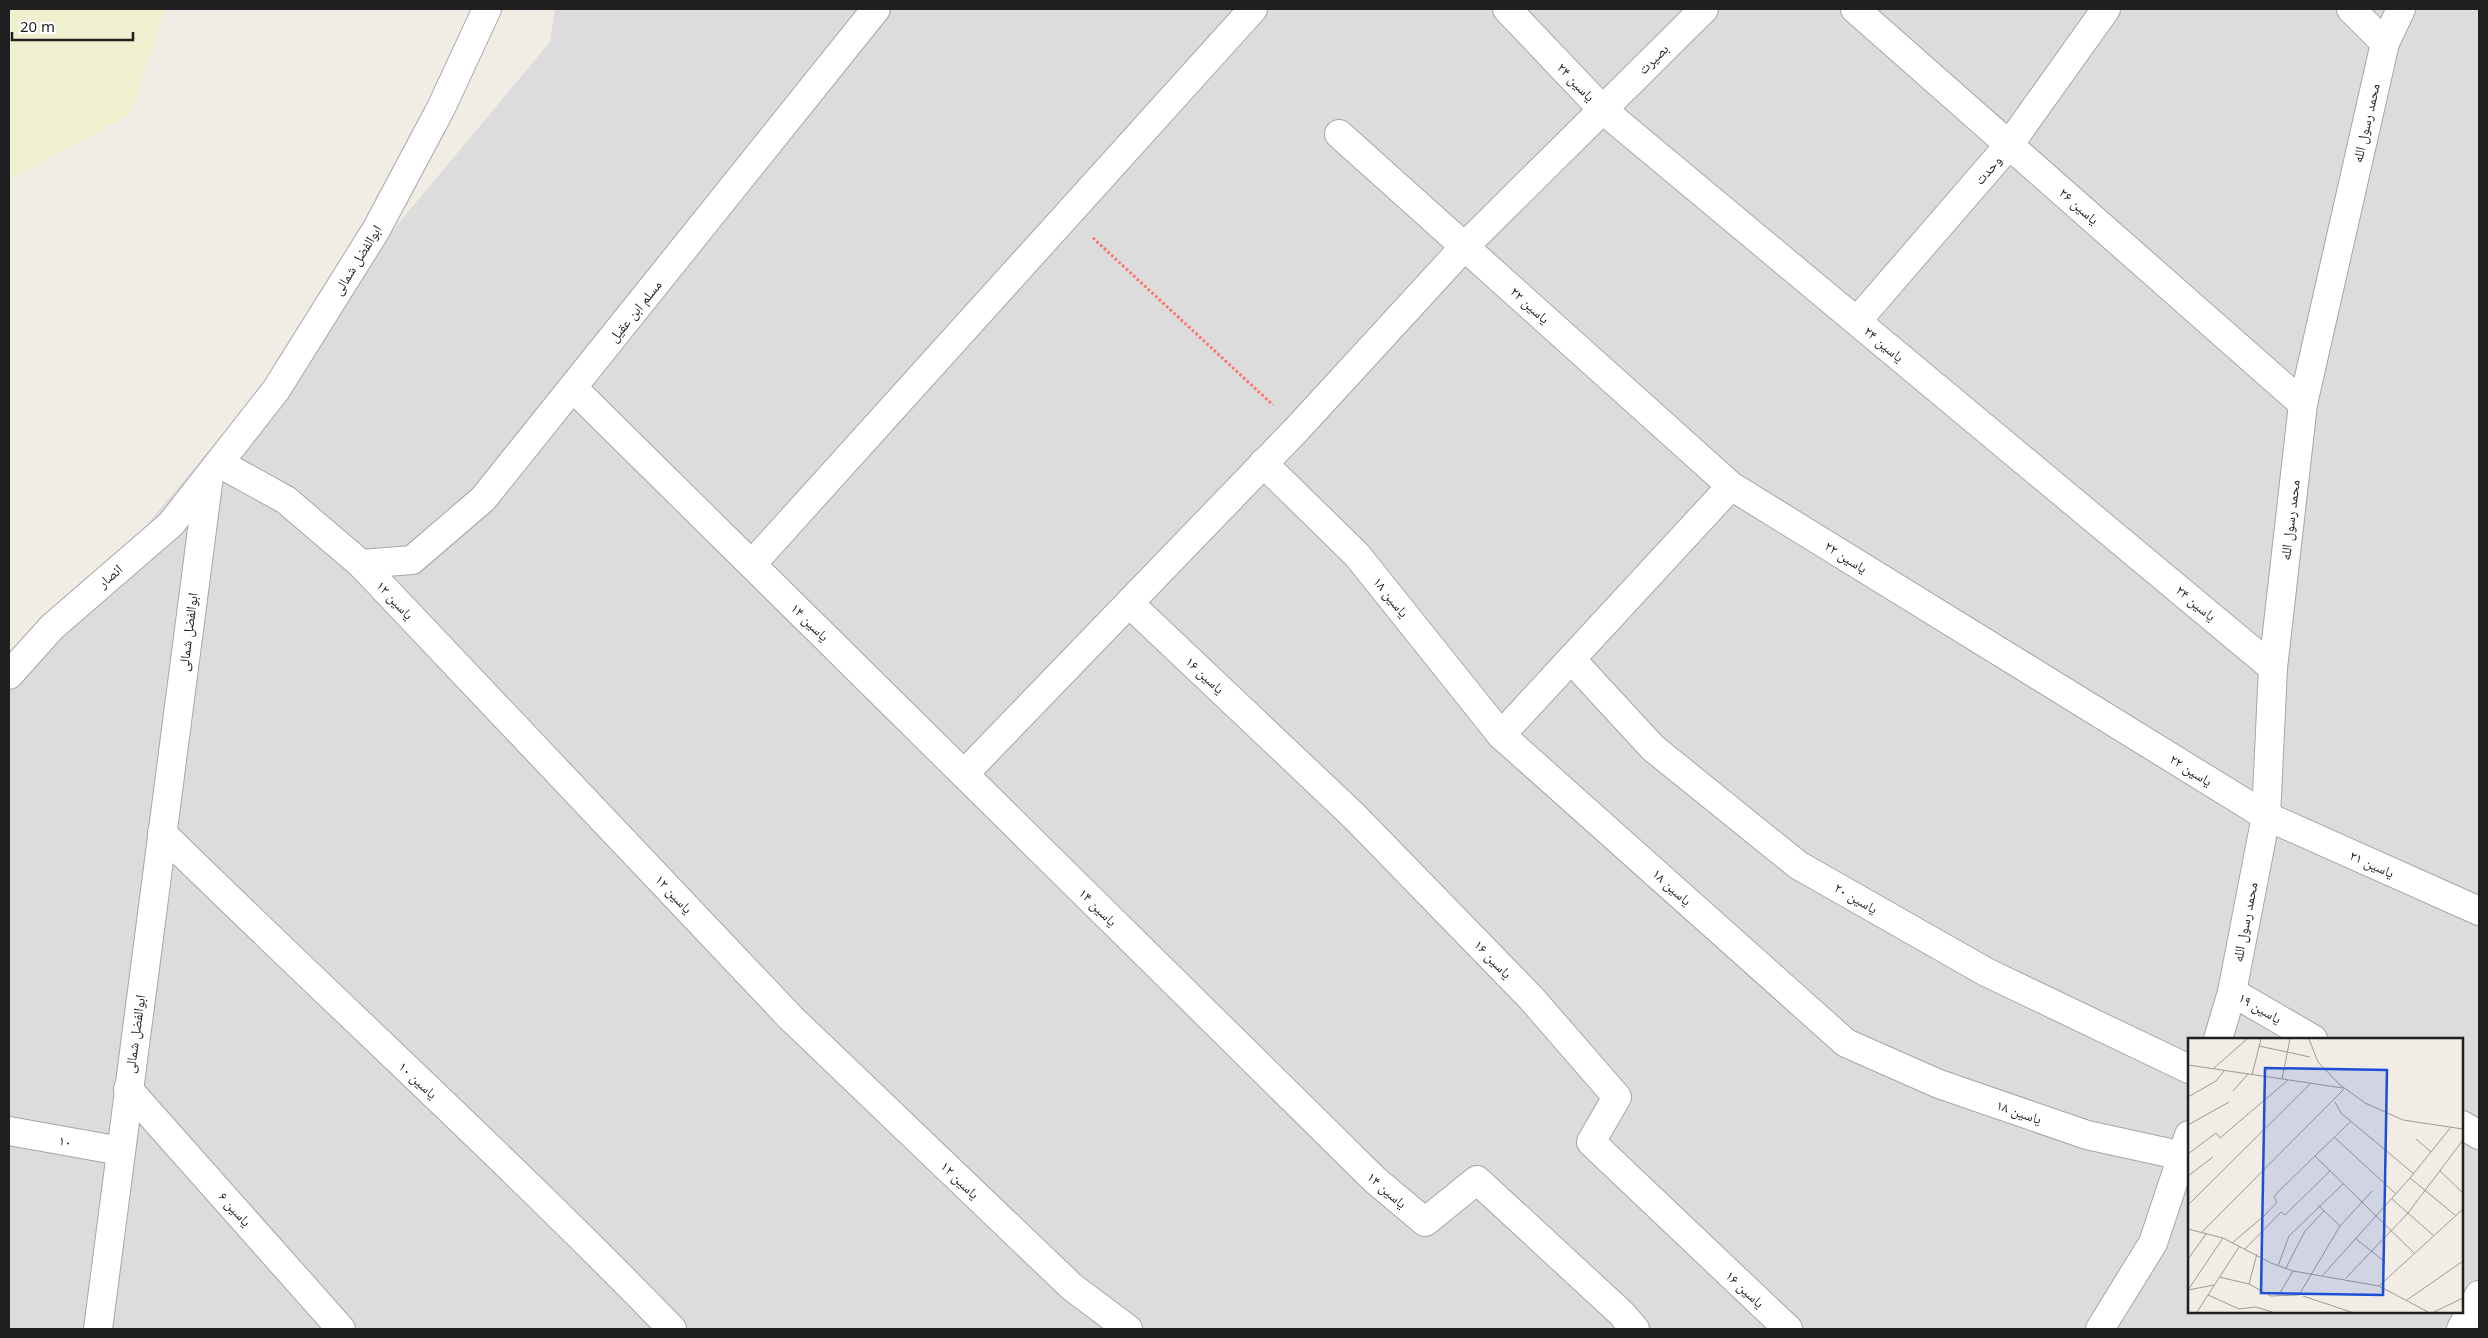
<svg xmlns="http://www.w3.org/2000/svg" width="2488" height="1338" viewBox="0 0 2488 1338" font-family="'Noto Sans','Noto Naskh Arabic',sans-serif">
<rect width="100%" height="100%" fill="#f1ece4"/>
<!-- residential -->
<path fill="#dddcdc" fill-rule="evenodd" d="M 555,9 L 2479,9 L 2479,1329 L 9,1329 L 9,690 L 550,42 ZM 2189,1039 L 2462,1039 L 2462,1312 L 2189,1312 Z"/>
<!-- farmland -->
<path fill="#eff1ce" d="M 9,9 L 165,9 L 130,114 L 9,180 Z"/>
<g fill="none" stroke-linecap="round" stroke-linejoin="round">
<!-- minor casing -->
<g stroke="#a6a6a6" stroke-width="30">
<g id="minor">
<path d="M 1507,9 L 1603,110 L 2273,668"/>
<path d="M 1855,9 L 2303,404"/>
<path d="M 2351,9 L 2385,43"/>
<path d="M 1339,134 L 1731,486 L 2266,816 L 2479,911"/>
<path d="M 1857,321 L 2009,145 L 2106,9"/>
<path d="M 573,388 L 1374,1179 L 1425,1222 L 1477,1180 L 1621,1313 L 1635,1329"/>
<path d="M 219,463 L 286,500 L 361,564 L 791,1018 L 1072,1287 L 1128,1329"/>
<path d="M 1263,463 L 1357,555 L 1501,735 L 1846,1043 L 1939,1084 L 2087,1135 L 2183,1156"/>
<path d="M 361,564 L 412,560 L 483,499 L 876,9"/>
<path d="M 752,564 L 1253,9"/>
<path d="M 1129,603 L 1354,816 L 1531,998 L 1617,1097 L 1591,1142 L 1788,1329"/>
<path d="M 1571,659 L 1653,748 L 1798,865 L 1986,972 L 2189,1069"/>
<path d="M 9,675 L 52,627 L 171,524 L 276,390 L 376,230 L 441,108 L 487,9"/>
<path d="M 1501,735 L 1731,486"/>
<path d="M 964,774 L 1298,428 L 1465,246 L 1704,9"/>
<path d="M 162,833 C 331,999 507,1159 672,1329"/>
<path d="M 2232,992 L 2313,1039"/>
<path d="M 2218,1039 L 2232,992 L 2266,816 L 2273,668 L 2303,404 L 2385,43 L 2401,9"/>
<path d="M 128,1089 L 341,1329"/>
<path d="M 2462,1125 L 2479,1135"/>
<path d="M 9,1131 L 121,1151"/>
<path d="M 98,1329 L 209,476"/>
<path d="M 2100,1329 L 2153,1243 L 2189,1135"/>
<path d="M 2461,1329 L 2479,1295"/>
</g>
</g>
<!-- path -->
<path stroke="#ff7267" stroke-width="3" stroke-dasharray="2.5 2.5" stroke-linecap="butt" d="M 1093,238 L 1273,405"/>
<!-- minor -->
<use href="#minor" stroke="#fff" stroke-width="28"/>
</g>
<g text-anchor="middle" stroke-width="5" stroke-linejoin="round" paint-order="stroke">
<!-- street labels -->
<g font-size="14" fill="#1f1f1f" stroke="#fff">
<text transform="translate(1653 59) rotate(-45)" y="5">بصیرت</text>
<text transform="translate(1576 82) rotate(46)" y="5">یاسین ۲۴</text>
<text transform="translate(2366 123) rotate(-77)" y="5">محمد رسول الله</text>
<text transform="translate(1988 170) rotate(-49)" y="5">وحدت</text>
<text transform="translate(2079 206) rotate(41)" y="5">یاسین ۲۶</text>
<text transform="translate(357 260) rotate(-58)" y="5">ابوالفضل شمالی</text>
<text transform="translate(1530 305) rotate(42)" y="5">یاسین ۲۲</text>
<text transform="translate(635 311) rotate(-51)" y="5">مسلم ابن عقیل</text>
<text transform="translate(1884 344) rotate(40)" y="5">یاسین ۲۴</text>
<text transform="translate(2290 520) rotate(-83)" y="5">محمد رسول الله</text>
<text transform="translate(1846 557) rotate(32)" y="5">یاسین ۲۲</text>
<text transform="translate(110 576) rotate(-41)" y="5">انصار</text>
<text transform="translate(1391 597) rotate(51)" y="5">یاسین ۱۸</text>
<text transform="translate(395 600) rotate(47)" y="5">یاسین ۱۲</text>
<text transform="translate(2196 603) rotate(40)" y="5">یاسین ۲۴</text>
<text transform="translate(810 622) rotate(45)" y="5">یاسین ۱۴</text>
<text transform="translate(188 632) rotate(-83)" y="5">ابوالفضل شمالی</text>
<text transform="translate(1205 675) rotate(43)" y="5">یاسین ۱۶</text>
<text transform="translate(2191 770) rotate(32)" y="5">یاسین ۲۲</text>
<text transform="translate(2372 864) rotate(24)" y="5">یاسین ۲۱</text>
<text transform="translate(1672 887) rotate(42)" y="5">یاسین ۱۸</text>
<text transform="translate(674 894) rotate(47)" y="5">یاسین ۱۲</text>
<text transform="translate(1856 898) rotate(30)" y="5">یاسین ۲۰</text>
<text transform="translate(1098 907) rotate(45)" y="5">یاسین ۱۴</text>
<text transform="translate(2245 922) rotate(-79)" y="5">محمد رسول الله</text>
<text transform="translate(1493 959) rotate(46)" y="5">یاسین ۱۶</text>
<text transform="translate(2260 1008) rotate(30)" y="5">یاسین ۱۹</text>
<text transform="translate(135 1034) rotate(-82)" y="5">ابوالفضل شمالی</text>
<text transform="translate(418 1080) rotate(43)" y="5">یاسین ۱۰</text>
<text transform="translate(2019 1112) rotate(19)" y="5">یاسین ۱۸</text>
<text transform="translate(65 1141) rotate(10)" y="5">۱۰</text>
<text transform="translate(960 1180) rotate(44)" y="5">یاسین ۱۲</text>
<text transform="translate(1387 1190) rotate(41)" y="5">یاسین ۱۴</text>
<text transform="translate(235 1209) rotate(48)" y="5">یاسین ۶</text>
<text transform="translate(1745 1289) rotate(43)" y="5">یاسین ۱۶</text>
</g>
</g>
<!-- overview -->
<g transform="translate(2188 1038)">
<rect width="275" height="275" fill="#f1ece4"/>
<path fill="none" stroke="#9d9a95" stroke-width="1" d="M 121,1 L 130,24 L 151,46 L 177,65 L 215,82 L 275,91M 71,8 L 122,19M 0,27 L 155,50M 26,30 L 59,1M 64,37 L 73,1M 94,41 L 102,1M 45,53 L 60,36M 0,59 L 28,43 L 36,33M 147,64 L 153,75 L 226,136M 0,87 L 41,64M 146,99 L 208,156M 228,101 L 243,114M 0,116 L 28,95 L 32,100 L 100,42M 127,118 L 226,215M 252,133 L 275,155M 0,138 L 25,119M 222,140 L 267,177M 204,161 L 245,197M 0,167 L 123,45M 130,167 L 152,188M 0,191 L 35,200 L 83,225 L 105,233 L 191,248 L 240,274M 14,194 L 156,51M 167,200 L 197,224M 44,205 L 77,177 L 89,164 L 86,159 L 90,154 L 163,83M 57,211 L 93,174 L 97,177 L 142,133M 0,221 L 18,196M 90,228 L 101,198 L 155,146M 98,230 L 117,193 L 136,173M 135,237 L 222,140 L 263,89M 31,239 L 61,246 L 83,258 L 111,257 L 152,188 L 184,153M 158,240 L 220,175 L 275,102M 61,246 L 69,216M 191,248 L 275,171M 0,252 L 35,200M 0,252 L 26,247M 20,257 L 51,271 L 68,269 L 84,274M 90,258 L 105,233M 115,258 L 163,274M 219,262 L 275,223M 9,274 L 51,209M 246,274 L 275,260"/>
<path fill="#1d4ed8" fill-opacity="0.15" stroke="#1d4ed8" stroke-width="2.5" d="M 77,30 L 199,32 L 195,257 L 73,255 Z"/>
<rect width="275" height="275" fill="none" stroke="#1f1f1f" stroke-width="2.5"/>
</g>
<!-- border -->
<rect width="2488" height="1338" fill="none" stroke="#1f1f1f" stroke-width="20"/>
<!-- scale -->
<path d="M12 32v8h121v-8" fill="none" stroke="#1f1f1f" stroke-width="2.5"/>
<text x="20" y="32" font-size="15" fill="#1f1f1f" stroke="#ffffff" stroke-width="4" paint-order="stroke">20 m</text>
</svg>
